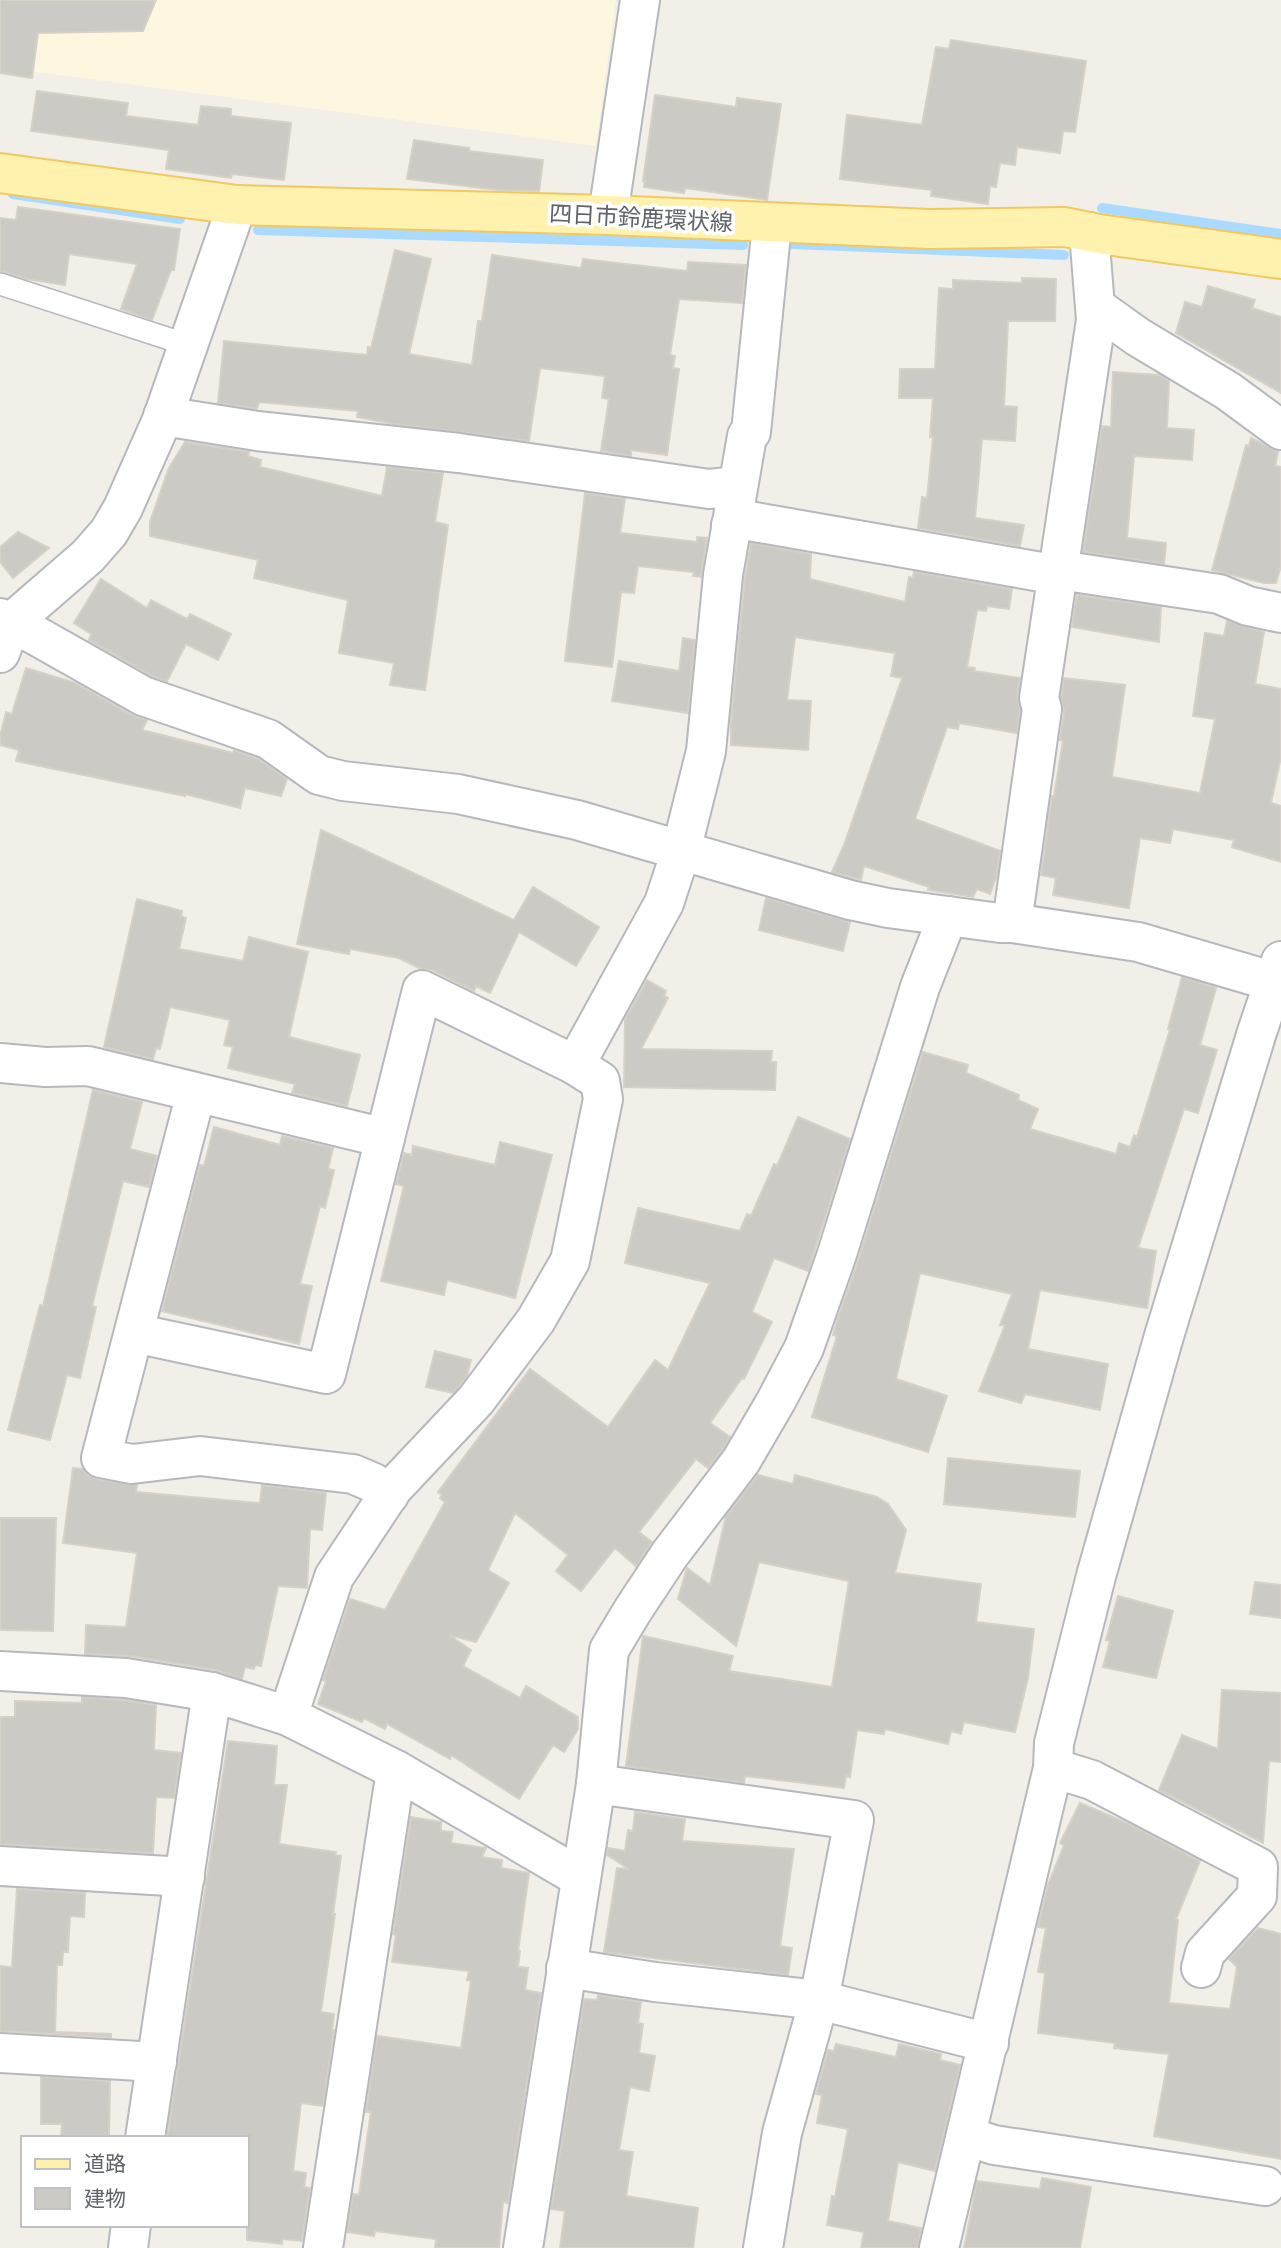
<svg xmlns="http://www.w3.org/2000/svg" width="1281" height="2248" viewBox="0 0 1281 2248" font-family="'Asap Condensed','Noto Sans JP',sans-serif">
<rect width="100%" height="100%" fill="#f1efe8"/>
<!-- commercial -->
<path fill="#fef7e0" d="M 0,0 L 616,0 L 596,146 L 0,67 Z"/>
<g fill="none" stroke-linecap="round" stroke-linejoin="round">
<!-- stream -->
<g stroke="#aadaff" stroke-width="10">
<path d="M 13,194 L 180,219"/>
<path d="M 1102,208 L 1281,234"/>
<path d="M 258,230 L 743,245"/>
<path d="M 793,244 L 1064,255"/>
</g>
</g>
<!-- building -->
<g fill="#cccac5" stroke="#d6d1c6" stroke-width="2">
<path d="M 0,0 L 156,0 L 143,31 L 38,33 L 32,78 L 0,73 Z"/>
<path d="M 951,40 L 1086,61 L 1075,132 L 1063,131 L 1060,153 L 1017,147 L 1015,165 L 1000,163 L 996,187 L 990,186 L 988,204 L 931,196 L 932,190 L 840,179 L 847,115 L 922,125 L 936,47 L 949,49 Z"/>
<path d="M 37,91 L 128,103 L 126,116 L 198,125 L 201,106 L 231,109 L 231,116 L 291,123 L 284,180 L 232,174 L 231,178 L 166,169 L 169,150 L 31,131 Z"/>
<path d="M 655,95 L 736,107 L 737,98 L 781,104 L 767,200 L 685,188 L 684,193 L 644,187 L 645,181 L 643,181 Z"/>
<path d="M 414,140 L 469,148 L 469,151 L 543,160 L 539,191 L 498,190 L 407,179 Z"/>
<path d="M 18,207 L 180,229 L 174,270 L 171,270 L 152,320 L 121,309 L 137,264 L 69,254 L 65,285 L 27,279 L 0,271 L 0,218 L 16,220 Z"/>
<path d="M 395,250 L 431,259 L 409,354 L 472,365 L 478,321 L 482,321 L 492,255 L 581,268 L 583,259 L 687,271 L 688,262 L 746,265 L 742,303 L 679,299 L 670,355 L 675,356 L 673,368 L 679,369 L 667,455 L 631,450 L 631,456 L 601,451 L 609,399 L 602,398 L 605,376 L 540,368 L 529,441 L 394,424 L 357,417 L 358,411 L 259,402 L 257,409 L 218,403 L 224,341 L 367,355 L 368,347 L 371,348 Z"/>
<path d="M 1022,278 L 1056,279 L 1055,321 L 1008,321 L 1004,406 L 1017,407 L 1015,441 L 982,439 L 975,518 L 1024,525 L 1020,546 L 918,528 L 922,497 L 927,498 L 933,437 L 930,437 L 933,398 L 899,398 L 900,369 L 935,369 L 939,288 L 953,289 L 953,280 L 1022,283 Z"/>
<path d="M 1208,286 L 1255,300 L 1252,308 L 1281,317 L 1281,393 L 1176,333 L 1185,302 L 1202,307 Z"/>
<path d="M 1113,372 L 1159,375 L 1169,381 L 1167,428 L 1194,430 L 1192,460 L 1134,456 L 1127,538 L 1166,543 L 1164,564 L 1083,552 L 1102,426 L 1111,427 Z"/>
<path d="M 1251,438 L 1278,452 L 1275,466 L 1281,467 L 1281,566 L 1276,583 L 1264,583 L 1212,570 L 1246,445 L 1249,446 Z"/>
<path d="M 185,442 L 249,452 L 248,456 L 261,460 L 260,467 L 382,496 L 387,467 L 443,473 L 435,522 L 448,525 L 425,690 L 390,685 L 394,663 L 339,653 L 348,600 L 254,578 L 258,560 L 150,536 L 150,522 L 169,468 Z"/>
<path d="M 585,493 L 625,499 L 620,533 L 697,542 L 697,537 L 707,538 L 701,577 L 693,576 L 694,572 L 638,566 L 634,593 L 621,592 L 612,667 L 565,661 Z"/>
<path d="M 18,532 L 49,548 L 13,578 L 0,562 L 0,547 Z"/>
<path d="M 751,543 L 811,554 L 810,579 L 905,602 L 909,577 L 913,578 L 914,572 L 1012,589 L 1009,609 L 987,606 L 986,611 L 977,610 L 967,667 L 975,668 L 974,671 L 1020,678 L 1017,695 L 1020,710 L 1017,733 L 959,723 L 958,729 L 947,727 L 915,819 L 1000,851 L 996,878 L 990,894 L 977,889 L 973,897 L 928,890 L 929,887 L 864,866 L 861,880 L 832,872 L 844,845 L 902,678 L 891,676 L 895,653 L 795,637 L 787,700 L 811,701 L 808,750 L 731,745 L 731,721 L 745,578 Z"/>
<path d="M 101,579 L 147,608 L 151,600 L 187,619 L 190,614 L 231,634 L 218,660 L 186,644 L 167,681 L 152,676 L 89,640 L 91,634 L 74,623 Z"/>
<path d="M 1077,595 L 1161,607 L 1159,642 L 1072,627 Z"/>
<path d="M 1227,621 L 1264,632 L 1255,684 L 1281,689 L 1281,757 L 1271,803 L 1281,806 L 1281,862 L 1232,847 L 1234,840 L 1173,829 L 1170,843 L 1140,838 L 1129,908 L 1053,895 L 1056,878 L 1041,875 L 1052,796 L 1054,796 L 1063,741 L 1060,740 L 1064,712 L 1061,697 L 1064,678 L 1125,685 L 1112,777 L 1200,793 L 1215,719 L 1193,716 L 1205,633 L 1224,636 Z"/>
<path d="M 683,638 L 695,640 L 688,713 L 612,701 L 619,661 L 679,671 Z"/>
<path d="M 26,668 L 75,683 L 132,715 L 147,720 L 142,730 L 233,753 L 234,750 L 258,759 L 287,779 L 281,796 L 245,788 L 240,808 L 185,794 L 185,796 L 16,761 L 19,750 L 0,745 L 0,737 L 6,712 L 12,714 Z"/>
<path d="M 321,830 L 514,920 L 533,887 L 599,927 L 576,966 L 519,932 L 490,993 L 476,986 L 474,991 L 432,970 L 421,969 L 399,958 L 350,949 L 349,954 L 297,944 Z"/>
<path d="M 766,898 L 850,922 L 843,951 L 759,930 Z"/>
<path d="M 137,899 L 182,911 L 181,916 L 186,918 L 179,949 L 243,961 L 249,937 L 308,952 L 289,1037 L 360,1055 L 347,1106 L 292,1093 L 295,1084 L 228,1068 L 233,1047 L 224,1045 L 230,1020 L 170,1007 L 160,1049 L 156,1048 L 153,1059 L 104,1047 Z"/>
<path d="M 1182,977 L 1216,988 L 1200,1045 L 1217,1050 L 1198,1113 L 1184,1109 L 1138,1248 L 1156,1251 L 1147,1308 L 1040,1290 L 1028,1349 L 1108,1364 L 1100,1410 L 1025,1394 L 1021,1403 L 979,1391 L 1005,1325 L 1000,1325 L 1012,1294 L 920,1273 L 896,1379 L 947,1396 L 928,1452 L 812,1417 L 837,1336 L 833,1335 L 836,1324 L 858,1261 L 923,1052 L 968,1065 L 966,1073 L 1019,1095 L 1018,1100 L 1038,1109 L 1030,1129 L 1116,1154 L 1119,1143 L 1130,1147 L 1134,1135 L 1137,1137 L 1170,1029 L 1168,1029 Z"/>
<path d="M 647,980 L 666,991 L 664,996 L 668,998 L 641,1049 L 772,1051 L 771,1062 L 776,1062 L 775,1090 L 624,1087 L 625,1020 Z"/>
<path d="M 93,1090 L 142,1102 L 130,1149 L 157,1156 L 149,1187 L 123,1181 L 92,1306 L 96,1307 L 80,1378 L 67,1375 L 50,1440 L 8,1430 L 40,1305 L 43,1306 Z"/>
<path d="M 798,1117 L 850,1139 L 808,1271 L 774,1258 L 752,1312 L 772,1322 L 744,1379 L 742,1378 L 710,1423 L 730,1437 L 723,1449 L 708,1468 L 696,1459 L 639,1532 L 652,1542 L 636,1566 L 615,1548 L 581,1591 L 556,1571 L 568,1555 L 515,1513 L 488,1570 L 509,1583 L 476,1642 L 449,1635 L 471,1650 L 463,1666 L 520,1698 L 526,1686 L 578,1717 L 578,1729 L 564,1752 L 553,1745 L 519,1799 L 451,1755 L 450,1759 L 387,1724 L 385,1729 L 364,1718 L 362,1722 L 318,1704 L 326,1681 L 323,1680 L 350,1599 L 385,1610 L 445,1502 L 440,1498 L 442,1495 L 438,1492 L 530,1369 L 608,1427 L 655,1360 L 668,1370 L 710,1283 L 625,1263 L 638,1208 L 740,1231 L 747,1214 L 751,1216 L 774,1164 L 777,1166 Z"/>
<path d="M 214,1127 L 280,1145 L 282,1136 L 333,1148 L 328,1169 L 334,1170 L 325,1208 L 320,1206 L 300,1284 L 312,1286 L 299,1344 L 162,1311 L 200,1165 L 204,1166 Z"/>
<path d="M 500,1142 L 552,1155 L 515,1298 L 447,1280 L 444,1295 L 381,1281 L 404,1186 L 396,1184 L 404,1153 L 412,1155 L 413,1146 L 495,1165 Z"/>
<path d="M 435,1351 L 471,1360 L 467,1376 L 453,1393 L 426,1387 Z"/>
<path d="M 948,1458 L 1080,1471 L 1075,1517 L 944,1504 Z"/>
<path d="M 73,1468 L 83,1469 L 87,1475 L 97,1479 L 137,1485 L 136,1492 L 260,1503 L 262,1485 L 326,1493 L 322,1530 L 310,1529 L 307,1588 L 278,1586 L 261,1666 L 255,1665 L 254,1669 L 245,1667 L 242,1679 L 216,1670 L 130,1656 L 85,1654 L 86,1625 L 126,1627 L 137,1553 L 63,1543 Z"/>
<path d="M 758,1475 L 793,1484 L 795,1475 L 877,1497 L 888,1504 L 906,1530 L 895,1573 L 981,1584 L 976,1622 L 1034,1629 L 1028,1678 L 1015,1732 L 964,1722 L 961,1734 L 951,1731 L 948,1744 L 885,1729 L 884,1734 L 857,1730 L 850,1777 L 846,1776 L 844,1788 L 745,1776 L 744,1783 L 626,1766 L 643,1636 L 733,1656 L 729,1671 L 832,1687 L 849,1581 L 759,1562 L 736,1646 L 678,1599 L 687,1568 L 710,1585 L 726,1516 Z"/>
<path d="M 0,1518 L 56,1518 L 53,1631 L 0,1630 Z"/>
<path d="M 1255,1582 L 1281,1585 L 1281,1618 L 1250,1614 Z"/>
<path d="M 1118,1596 L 1173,1611 L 1156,1678 L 1103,1667 L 1110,1641 L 1106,1640 Z"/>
<path d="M 1222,1690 L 1281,1693 L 1281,1762 L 1269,1761 L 1263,1843 L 1159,1790 L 1182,1735 L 1218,1749 Z"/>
<path d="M 82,1697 L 124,1700 L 156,1705 L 154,1750 L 181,1753 L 174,1798 L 156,1797 L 153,1853 L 0,1844 L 0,1717 L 15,1717 L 15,1701 L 82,1703 Z"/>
<path d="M 228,1741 L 277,1746 L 274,1785 L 287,1785 L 279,1844 L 336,1852 L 335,1855 L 341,1856 L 333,1914 L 335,1914 L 321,2012 L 334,2014 L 332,2030 L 334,2030 L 323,2106 L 301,2103 L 293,2171 L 306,2173 L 304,2187 L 310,2188 L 302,2241 L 282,2239 L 282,2244 L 247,2240 L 247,2138 L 167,2138 Z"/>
<path d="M 1080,1803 L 1129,1824 L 1200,1861 L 1176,1919 L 1178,1920 L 1169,2003 L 1230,2009 L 1237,1967 L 1229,1959 L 1258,1928 L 1281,1934 L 1281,2159 L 1154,2136 L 1169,2054 L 1114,2048 L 1115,2043 L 1038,2033 L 1045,1973 L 1038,1972 L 1046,1928 L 1038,1927 L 1048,1885 L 1064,1845 L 1060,1843 Z"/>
<path d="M 635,1812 L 685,1819 L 682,1841 L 794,1849 L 780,1946 L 792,1948 L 788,1975 L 604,1952 L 617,1868 L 629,1869 L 607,1855 L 608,1848 L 625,1851 L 628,1830 L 633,1831 Z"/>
<path d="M 411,1817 L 441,1822 L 441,1831 L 453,1832 L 451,1843 L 486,1848 L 482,1857 L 502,1860 L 501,1868 L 529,1873 L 518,1951 L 520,1951 L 518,1967 L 528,1968 L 525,1990 L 541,1993 L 508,2203 L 503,2202 L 499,2248 L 435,2248 L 436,2239 L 375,2231 L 374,2236 L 347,2232 L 353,2194 L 359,2195 L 371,2112 L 366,2112 L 377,2036 L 461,2048 L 471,1981 L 467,1980 L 469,1971 L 392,1962 L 396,1935 L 393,1934 Z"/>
<path d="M 17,1889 L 85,1893 L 84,1917 L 70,1916 L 68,1952 L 63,1952 L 62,1965 L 57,1965 L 55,2032 L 111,2034 L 111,2037 L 0,2031 L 0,1966 L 12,1967 Z"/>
<path d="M 598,1995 L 641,2002 L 638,2023 L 643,2024 L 639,2053 L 655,2056 L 649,2091 L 630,2087 L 619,2150 L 633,2152 L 626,2196 L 698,2208 L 693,2248 L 560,2248 L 565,2211 L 551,2209 L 584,1999 L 597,2000 Z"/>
<path d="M 836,2044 L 896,2057 L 899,2044 L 941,2054 L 940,2060 L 960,2065 L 935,2171 L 898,2162 L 888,2221 L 921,2228 L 918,2248 L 861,2248 L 864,2232 L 827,2225 L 832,2196 L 835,2197 L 848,2129 L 817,2123 L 822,2095 L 816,2094 L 828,2050 L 834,2051 Z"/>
<path d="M 41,2077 L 110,2081 L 109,2138 L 61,2138 L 62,2124 L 41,2124 Z"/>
<path d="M 1042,2178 L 1091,2187 L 1080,2248 L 964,2248 L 977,2181 L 1040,2189 Z"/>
</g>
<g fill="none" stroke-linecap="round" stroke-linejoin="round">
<!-- lane casing -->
<g stroke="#b5b8bc" stroke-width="24">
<path id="lane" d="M 0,284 L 188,345"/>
</g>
<!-- street casing -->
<g stroke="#b5b8bc" stroke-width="42">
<g id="street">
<path d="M 608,215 L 640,0"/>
<path d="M 1096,307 L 1138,337 L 1228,391 L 1281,430"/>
<path d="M 163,416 L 257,431 L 459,453 L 709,489 L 738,486"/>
<path d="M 731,525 L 749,521 L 1058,575"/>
<path d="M 1059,570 L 1219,594 L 1248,606 L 1281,613"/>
<path d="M 0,618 L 12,622 L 143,696 L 268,739 L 319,775 L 343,781 L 458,794 L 577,820 L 850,900 L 888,908 L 1000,923 L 1012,923 L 1138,942 L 1275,982 L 1281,986"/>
<path d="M 0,653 L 12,622 L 88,556 L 109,532 L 123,508 L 162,420 L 237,205"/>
<path d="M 1012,923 L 1042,709 L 1039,698 L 1096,320 L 1089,232"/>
<path d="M 0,1063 L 45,1067 L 88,1066 L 385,1138"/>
<path d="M 196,1093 L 101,1458 L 132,1464 L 200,1456 L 353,1474 L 374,1483 L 389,1495"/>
<path d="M 134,1333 L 326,1374 L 422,990 L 575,1065"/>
<path d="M 0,1671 L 126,1678 L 212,1692 L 288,1716 L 396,1770 L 581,1878"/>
<path d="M 288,1716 L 334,1577 L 393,1488 L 476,1400 L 536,1320 L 570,1261 L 603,1099 L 600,1081 L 575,1065 L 664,903 L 681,851 L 706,751 L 723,575 L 747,436 L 751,432 L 772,224"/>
<path d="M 1053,1768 L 1092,1780 L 1258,1867 L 1257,1896 L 1205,1953 L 1201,1968"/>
<path d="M 596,1784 L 609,1650 L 633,1610 L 670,1554 L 741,1461 L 776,1401 L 804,1348 L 837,1254 L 920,987 L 948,916"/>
<path d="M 0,1866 L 185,1877"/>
<path d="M 566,1968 L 655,1982 L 819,2000 L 989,2043"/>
<path d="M 0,2053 L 157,2062"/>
<path d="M 966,2136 L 994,2145 L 1265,2186"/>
<path d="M 145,2138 L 212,1692"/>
<path d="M 128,2248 L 131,2225"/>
<path d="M 323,2248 L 396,1770"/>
<path d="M 523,2248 L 596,1784 L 854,1820 L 819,2000 L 782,2133 L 763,2248"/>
<path d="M 939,2248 L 1053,1768 L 1054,1743 L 1096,1576 L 1164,1336 L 1257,1032 L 1281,961"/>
</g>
</g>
<!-- primary casing -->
<g stroke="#f2c960" stroke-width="42">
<path id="primary" d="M 0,173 L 237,205 L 608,215 L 930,229 L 1065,227 L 1099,234 L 1281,259"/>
</g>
<!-- lane -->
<use href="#lane" stroke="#fff" stroke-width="21"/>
<!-- street -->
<use href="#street" stroke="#fff" stroke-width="38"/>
<!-- primary -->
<use href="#primary" stroke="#fff2af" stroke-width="38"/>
</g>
<g text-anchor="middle" stroke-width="7" stroke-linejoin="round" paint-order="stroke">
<!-- street labels -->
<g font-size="23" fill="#5f6368" stroke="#fff">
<text transform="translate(641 218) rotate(3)" y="8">四日市鈴鹿環状線</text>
</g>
</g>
<!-- legend -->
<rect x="21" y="2136" width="228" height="91" fill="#ffffff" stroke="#bfc1c3" stroke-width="2"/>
<rect x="35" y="2159" width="35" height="10" fill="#fff2af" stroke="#bfc1c3" stroke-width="2"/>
<text x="84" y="2171" font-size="21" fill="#5f6368">道路</text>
<rect x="35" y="2188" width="35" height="21" fill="#cccac5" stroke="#bfc1c3" stroke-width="2"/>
<text x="84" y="2206" font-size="21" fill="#5f6368">建物</text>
</svg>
